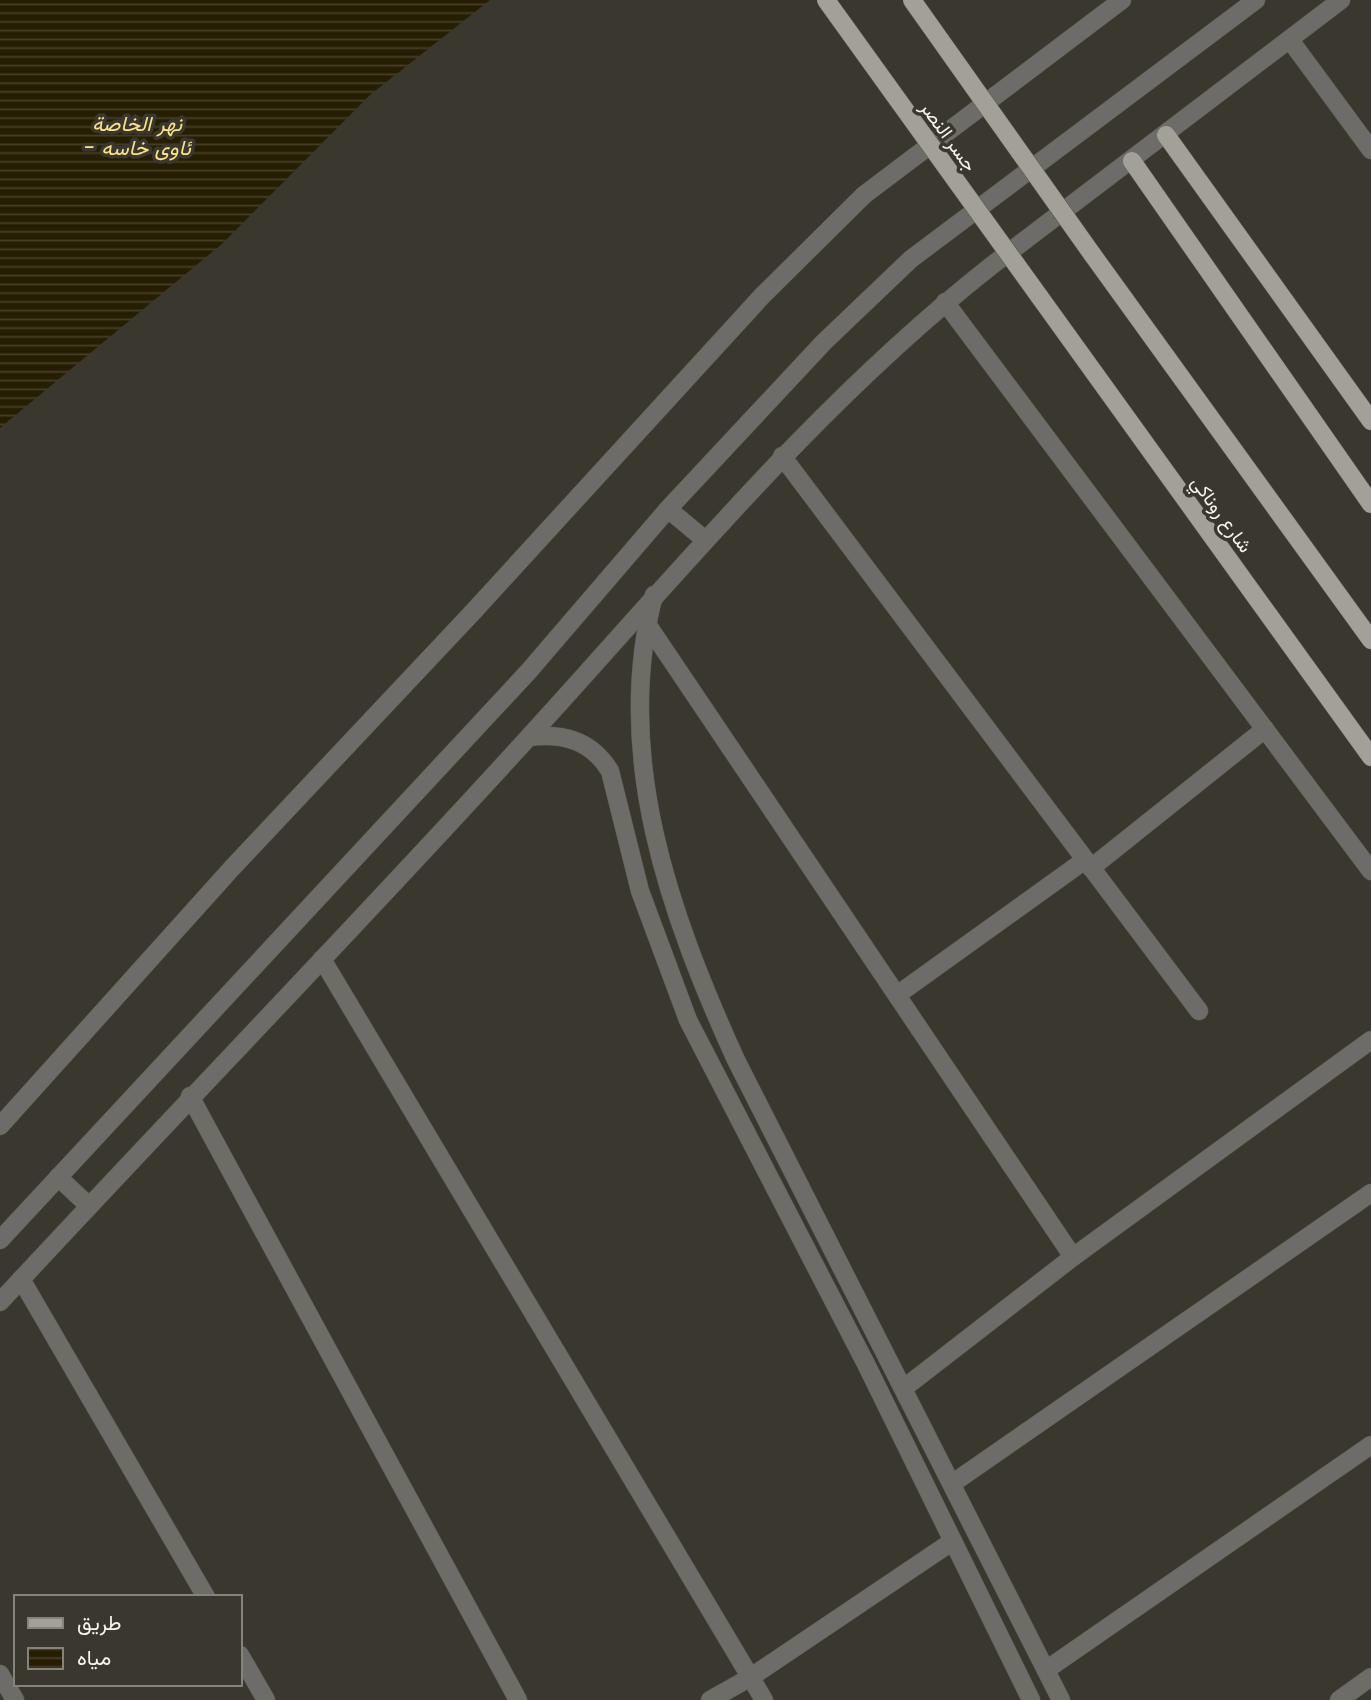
<svg xmlns="http://www.w3.org/2000/svg" width="1371" height="1700" viewBox="0 0 1371 1700" font-family="Poppins,Vazirmatn,sans-serif">
<defs>
<pattern id="water-rules" width="6" height="5" patternUnits="userSpaceOnUse" patternTransform="scale(1.75)"><rect width="6" height="5" fill="#261e03"/><path d="M0 2.5h6" fill="none" stroke="#463f28"/></pattern>
</defs>
<rect width="100%" height="100%" fill="#3a372e"/>
<!-- water -->
<path fill="url(#water-rules)" d="M 0,0 L 490,0 L 370,95 L 223,243 L 0,428 Z"/>
<g fill="none" stroke-linecap="round" stroke-linejoin="round">
<!-- minor casing -->
<g stroke="#58554d" stroke-width="19">
<g id="minor">
<path d="M 1290,40 L 1371,150"/>
<path d="M 945,302 L 1371,871"/>
<path d="M 782,456 L 1199,1011"/>
<path d="M 654,595 C 612,755 670,915 736,1060 L 1061,1700"/>
<path d="M 647,624 L 1073,1257"/>
<path d="M 529,737 C 563,733 591,740 610,771 L 640,891 L 688,1020 L 866,1364 L 1031,1700"/>
<path d="M 1091,868 L 1265,729"/>
<path d="M 322,959 L 764,1700"/>
<path d="M 897,995 L 1085,860"/>
<path d="M 190,1096 L 518,1700"/>
<path d="M 21,1279 L 206,1597"/>
<path d="M 904,1388 L 1073,1257 L 1371,1040"/>
<path d="M 953,1483 L 1371,1193"/>
<path d="M 240,1655 L 266,1700"/>
<path d="M 1046,1670 L 1371,1445"/>
<path d="M 0,1674 L 15,1700"/>
<path d="M 710,1700 L 751,1677 L 953,1541"/>
<path d="M 1339,1700 L 1371,1677"/>
</g>
</g>
<!-- tertiary casing -->
<g stroke="#58554d" stroke-width="19">
<g id="tertiary">
<path d="M 668,509 L 704,539"/>
<path d="M 0,1126 L 232,868 L 472,613 L 762,296 L 864,195 L 1122,0"/>
<path d="M 58,1177 L 89,1206"/>
<path d="M 0,1240 L 528,672 L 668,509 L 824,342 L 911,259 L 1256,0"/>
<path d="M 0,1302 C 175,1113 354,929 527,739 C 677,575 816,404 991,266 L 1341,0"/>
</g>
</g>
<!-- primary casing -->
<g stroke="#58554d" stroke-width="19">
<g id="primary">
<path d="M 1166,135 L 1371,421"/>
<path d="M 1132,161 L 1371,504"/>
<path d="M 1092,254 L 1371,640"/>
<path d="M 1039,296 L 1371,757"/>
</g>
</g>
<!-- minor -->
<use href="#minor" stroke="#6e6c68" stroke-width="18"/>
<!-- tertiary -->
<use href="#tertiary" stroke="#6e6c68" stroke-width="18"/>
<!-- primary -->
<use href="#primary" stroke="#a3a097" stroke-width="18"/>
<!-- primary-bridge casing -->
<g stroke="#58554d" stroke-width="19" stroke-linecap="butt">
<g id="primary-bridge">
<path d="M 826,0 L 1039,296"/>
<path d="M 912,0 L 1092,254"/>
</g>
</g>
<!-- primary-bridge -->
<use href="#primary-bridge" stroke="#a3a097" stroke-width="18"/>
</g>
<g text-anchor="middle" stroke-width="7" stroke-linejoin="round" paint-order="stroke">
<!-- street labels -->
<g font-size="19" fill="#f6f4ee" stroke="#3a372e">
<text transform="translate(949 136) rotate(54)" y="7">جسر النصر</text>
<text transform="translate(1222 514) rotate(54)" y="7">شارع روناكي</text>
</g>
<!-- water labels -->
<g font-size="21" font-style="italic" fill="#fbe187" stroke="#3a372e">
<text x="137" y="131">نهر الخاصة<tspan x="137" dy="24">- ئاوی خاسە</tspan></text>
</g>
</g>
<!-- legend -->
<rect x="14" y="1595" width="228" height="91" fill="#3a372e" stroke="#85837b" stroke-width="2"/>
<rect x="28" y="1618" width="35" height="10" fill="#a3a097" stroke="#85837b" stroke-width="2"/>
<text x="77" y="1630" font-size="21" fill="#f6f4ee">طريق</text>
<rect x="28" y="1648" width="35" height="21" fill="url(#water-rules)" stroke="#85837b" stroke-width="2"/>
<text x="77" y="1665" font-size="21" fill="#f6f4ee">مياه</text>
</svg>
